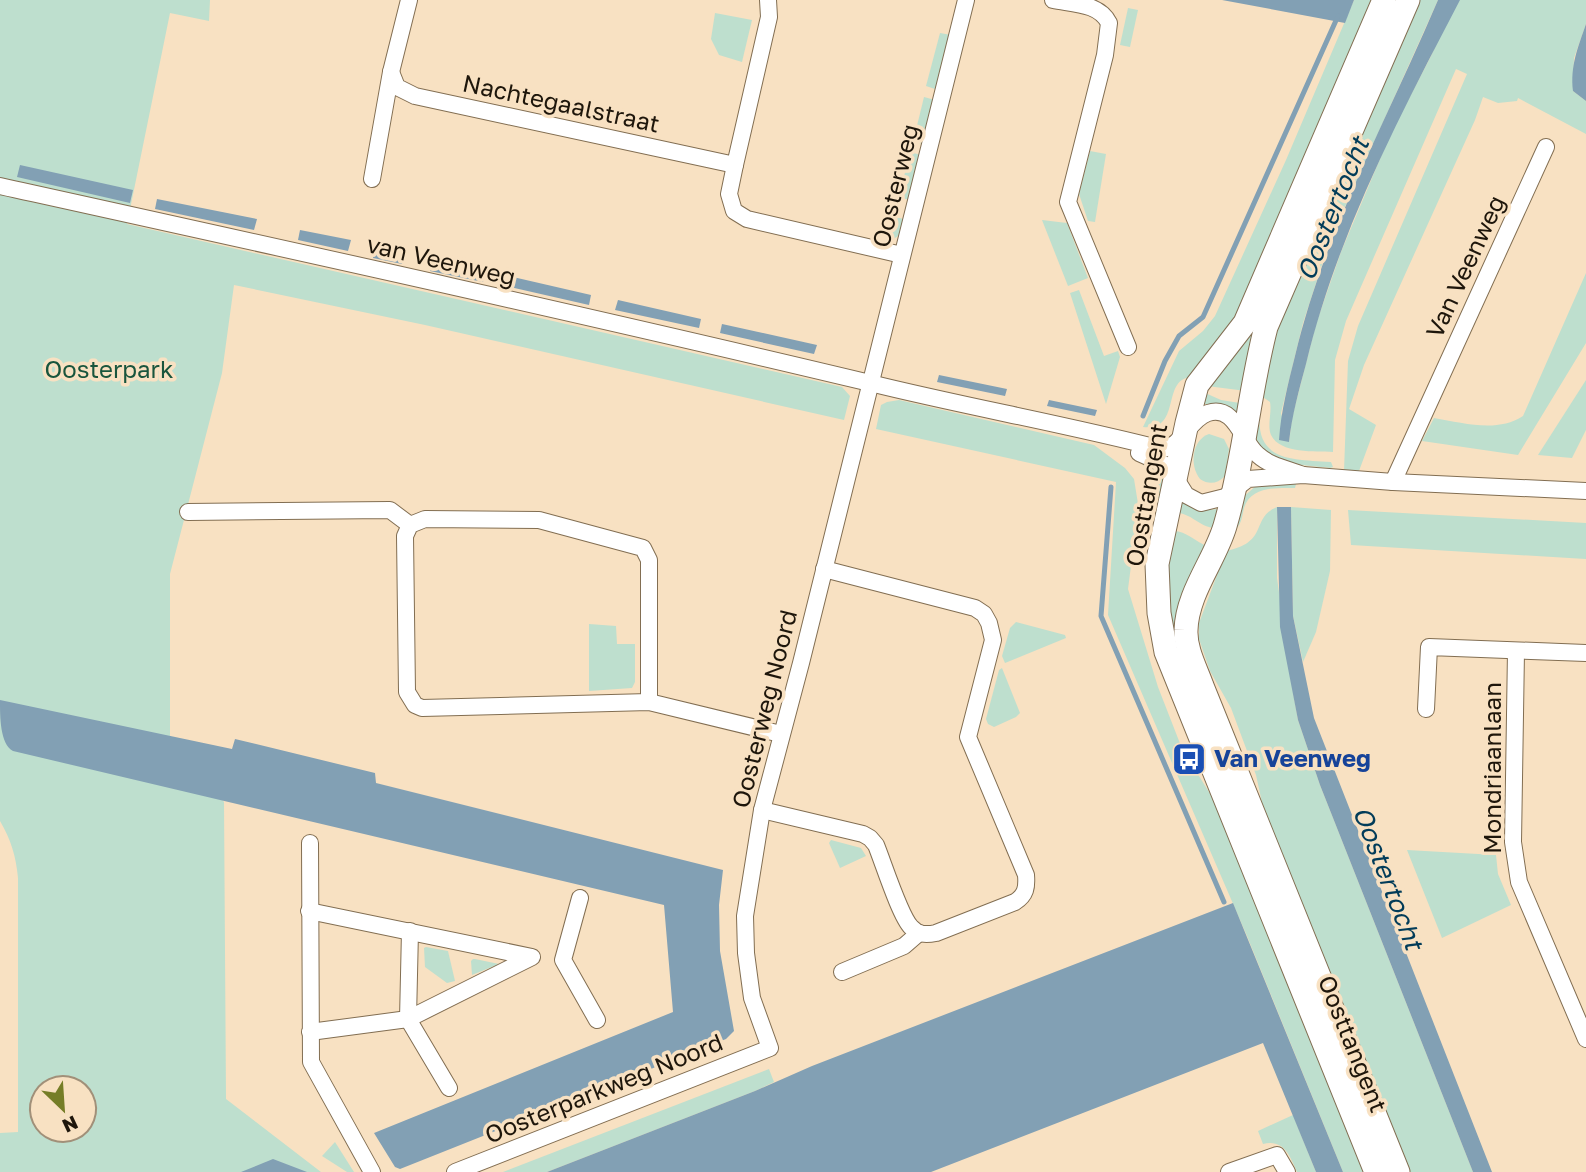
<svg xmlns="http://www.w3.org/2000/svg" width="1586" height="1172" viewBox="0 0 1586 1172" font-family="'Golos Text',sans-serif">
<rect width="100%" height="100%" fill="#f8e1c2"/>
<!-- green -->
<g fill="#bedfce" fill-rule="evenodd">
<path d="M 0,0 L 210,0 L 209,21 L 170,13 L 127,224 L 842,387 L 850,396 L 844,420 L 425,325 L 234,285 L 222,373 L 170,574 L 170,736 L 224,802 L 226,1099 L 321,1172 L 0,1172 L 0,1133 L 18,1132 L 18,878 C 16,856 11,840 0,821 ZM 42,1088 L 84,1088 L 84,1130 L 42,1130 Z"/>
<path d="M 1354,0 L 1377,0 L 1238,323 L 1190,377 C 1161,381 1182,431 1143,427 L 1179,351 L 1203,331 L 1215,316 L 1286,160 Z"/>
<path d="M 1417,0 L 1438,0 L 1330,240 L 1303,323 L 1281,413 L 1289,442 L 1292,418 L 1316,324 L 1341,252 L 1390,135 L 1431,56 L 1456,0 L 1586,0 L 1586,24 L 1574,58 L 1573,91 L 1586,101 L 1586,134 L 1518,98 L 1517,101 L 1498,103 L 1483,97 L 1475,120 L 1364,365 L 1349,409 L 1376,425 L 1359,471 L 1344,471 L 1348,361 L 1358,326 L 1467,74 L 1456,69 L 1346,321 L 1335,360 L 1333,452 C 1316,451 1280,454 1271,435 C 1267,425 1272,413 1270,402 L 1260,395 L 1272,329 Z"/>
<path d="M 1128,8 L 1138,10 L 1130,47 L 1120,45 Z"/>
<path d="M 715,13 L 752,20 L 742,62 L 719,55 L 711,39 Z"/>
<path d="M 940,33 L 951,35 L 938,90 L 926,86 Z"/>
<path d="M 924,97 L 935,100 L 924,144 L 913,142 Z"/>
<path d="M 1090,151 L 1106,154 L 1095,222 L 1088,221 L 1079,194 Z"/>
<path d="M 910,152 L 921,155 L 909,200 L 899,197 Z"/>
<path d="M 894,217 L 904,219 C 902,228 900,241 888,239 Z"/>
<path d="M 1042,220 L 1067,223 L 1088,278 L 1068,286 Z"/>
<path d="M 1586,273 L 1586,343 L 1518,455 L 1422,441 L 1434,418 C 1464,423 1497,433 1523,416 Z"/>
<path d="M 1079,290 L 1104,356 L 1118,351 L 1120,357 L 1106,404 L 1070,293 Z"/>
<path d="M 1258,313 L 1246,391 L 1207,386 Z"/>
<path d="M 1586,380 L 1586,430 L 1572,458 L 1538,455 Z"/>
<path d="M 1203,392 L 1221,400 L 1246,404 L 1239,414 L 1223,404 L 1202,404 Z"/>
<path d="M 899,400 L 1094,445 L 1125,468 L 1134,479 L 1140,516 L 1136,527 L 1128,589 L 1158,687 L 1181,746 L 1178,748 L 1185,770 L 1194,768 L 1219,808 L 1368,1172 L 1343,1172 L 1247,936 L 1108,615 L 1116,482 L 876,429 L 881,405 L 887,402 Z"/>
<path d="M 1260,409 C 1254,462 1290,459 1331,462 L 1333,467 L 1330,468 C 1307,465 1262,466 1256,437 C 1255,428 1259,417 1260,409 Z"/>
<path d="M 1209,434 L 1224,439 L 1229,449 L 1225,476 C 1217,484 1209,485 1200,479 C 1189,465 1192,440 1209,434 Z"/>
<path d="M 1140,460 L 1155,463 L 1165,475 L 1163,510 C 1151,503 1153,476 1140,460 Z"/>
<path d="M 1281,481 L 1296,484 L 1295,488 C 1276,488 1251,486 1244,508 C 1242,516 1242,523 1236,529 L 1242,498 L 1257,485 Z"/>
<path d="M 1181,502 L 1202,510 L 1219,509 L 1216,528 C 1201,528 1193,515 1179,513 Z"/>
<path d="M 1277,507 L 1277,578 L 1294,698 L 1298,720 L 1320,785 L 1473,1172 L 1407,1172 L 1266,821 L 1256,775 L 1231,708 L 1210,671 L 1199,639 L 1199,623 L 1226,551 C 1270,542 1250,518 1277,507 Z"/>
<path d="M 1291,507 L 1331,510 L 1330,571 L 1316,632 L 1303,662 L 1293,616 Z"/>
<path d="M 1348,510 L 1586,523 L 1586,559 L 1351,545 Z"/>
<path d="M 1174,531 C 1186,531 1196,542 1207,546 L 1177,643 C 1162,615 1167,562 1174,531 Z"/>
<path d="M 1016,622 L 1065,635 L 1066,638 L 1005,663 L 1002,656 L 1010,628 Z"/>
<path d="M 589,624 L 616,626 L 617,644 L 635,644 L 635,682 L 632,688 L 589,691 Z"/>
<path d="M 1002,668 L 1020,713 L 1016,717 L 994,727 L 988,724 L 986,719 L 999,670 Z"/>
<path d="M 831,840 L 861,848 L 866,856 L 840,868 L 829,843 Z"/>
<path d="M 1407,850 L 1496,855 L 1498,874 L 1511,905 L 1442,938 Z"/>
<path d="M 426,947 L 448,951 L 455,981 L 447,983 L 425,967 L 424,948 Z"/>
<path d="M 473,959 L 475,959 L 499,964 L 472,975 L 471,961 Z"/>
<path d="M 769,1069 L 774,1082 L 755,1091 L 547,1172 L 503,1172 Z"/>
<path d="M 1293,1115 L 1316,1172 L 1297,1172 C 1290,1156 1284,1139 1263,1144 L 1258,1131 Z"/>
<path d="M 335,1142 L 354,1172 L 347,1172 L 322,1156 Z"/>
</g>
<!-- water -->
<g fill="#82a0b4">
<path d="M 1222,0 L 1354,0 L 1345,23 Z"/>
<path d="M 1438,0 L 1460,0 C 1399,117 1337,235 1306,364 C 1299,390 1292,415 1289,442 L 1279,440 C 1281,411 1288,384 1295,356 C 1325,230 1388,118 1438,0 Z"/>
<path d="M 1586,24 L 1586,101 L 1573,91 C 1570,66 1578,47 1586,24 Z"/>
<path d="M 20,165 L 133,190 L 130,203 L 17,177 Z"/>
<path d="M 157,199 L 257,219 L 254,230 L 155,209 Z"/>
<path d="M 300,230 L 351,240 L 348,251 L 298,240 Z"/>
<path d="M 375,247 L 405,252 L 402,264 L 373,258 Z"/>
<path d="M 432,260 L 486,271 L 483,282 L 430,271 Z"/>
<path d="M 513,277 L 591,295 L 589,305 L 510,287 Z"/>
<path d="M 618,300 L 701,319 L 699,328 L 615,310 Z"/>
<path d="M 722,324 L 817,345 L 814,354 L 720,333 Z"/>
<path d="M 939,375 L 1007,389 L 1005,396 L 937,382 Z"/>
<path d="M 1049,400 L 1097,410 L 1095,416 L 1047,406 Z"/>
<path d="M 1277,507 L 1291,507 L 1293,616 L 1314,718 L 1492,1172 L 1473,1172 L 1320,785 L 1298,720 L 1280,627 Z"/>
<path d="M 0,700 L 232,749 L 235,739 L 375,773 L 376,783 L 723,870 L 719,905 L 720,951 L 734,1031 L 726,1039 L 400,1169 L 395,1167 L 374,1133 L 673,1012 L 664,905 L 13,751 C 0,744 0,717 0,700 Z"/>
<path d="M 1233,903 L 1343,1172 L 1316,1172 L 1263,1043 L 931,1172 L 547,1172 L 755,1091 L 812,1066 Z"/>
<path d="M 273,1159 L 307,1172 L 241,1172 Z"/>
</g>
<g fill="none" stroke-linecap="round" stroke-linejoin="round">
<!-- stream -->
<g stroke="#82a0b4" stroke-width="5">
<path d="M 1143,416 L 1165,361 L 1179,336 L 1203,317 L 1338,16"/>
<path d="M 1111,487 L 1101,616 L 1224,902"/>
</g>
<!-- minor casing -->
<g stroke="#826e52" stroke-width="18">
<g id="minor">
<path d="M 768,0 L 769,17 L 735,165 L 729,194 L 734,211 L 747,219 L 902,255"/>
<path d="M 1053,0 C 1073,4 1099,3 1109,23 L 1105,55 L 1068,202 L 1128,347"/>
<path d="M 391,72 L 397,87 L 415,96 L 735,165"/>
<path d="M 372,179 L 391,72 L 409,0"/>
<path d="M 0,186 C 290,250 581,314 870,383 C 967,407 1065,424 1162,449 C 1182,447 1189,419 1208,413 C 1235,404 1242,442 1258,455 C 1270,466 1288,469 1303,475"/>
<path d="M 1139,453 L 1168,466 L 1186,495 L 1201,503 L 1225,497 L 1248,479 L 1303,475 L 1393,482 L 1586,491"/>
<path d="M 1393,482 L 1546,147"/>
<path d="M 188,512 L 390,510 L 410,525"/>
<path d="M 1516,651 L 1513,842 L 1519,882 L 1586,1039"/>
<path d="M 649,702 L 649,560 L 643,548 L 539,520 L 425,519 L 410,525 L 405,536 L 407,692 L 415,705 L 422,708 L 649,702 L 781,734"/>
<path d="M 1426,709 L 1429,647 L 1586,653"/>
<path d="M 762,810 L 863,834 L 870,838 L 876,845 C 883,862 900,916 911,927 C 918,935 926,935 936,933 L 1015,902 C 1026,895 1027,887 1026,875 L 968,737 L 993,640 L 989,623 L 984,614 L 975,608 L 824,569"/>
<path d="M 310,843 L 311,1062 L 372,1172"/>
<path d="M 580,898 L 563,960 L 597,1020"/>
<path d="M 309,911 L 532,957 L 408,1019 L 310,1032"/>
<path d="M 410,931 L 408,1019 L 449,1088"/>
<path d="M 842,972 L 904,946 L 919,933"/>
<path d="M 455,1172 L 770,1048 L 752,998 L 746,953 L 745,916 L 762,810 L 801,663 L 966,0"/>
<path d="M 1229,1172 L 1277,1155 L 1287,1172"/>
</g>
</g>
<!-- secondary casing -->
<g stroke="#826e52" stroke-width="25">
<g id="secondary">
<path d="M 1376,1172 L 1166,652 L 1159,613 L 1157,564 L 1187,423 L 1197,385 L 1245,323 L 1384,0"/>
<path d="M 1398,1172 L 1202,686 C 1196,669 1185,649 1186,630 C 1187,593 1215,560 1225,526 C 1244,461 1249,392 1266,327 L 1408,0"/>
</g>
</g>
<!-- minor -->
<use href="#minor" stroke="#fff" stroke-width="16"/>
<!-- secondary -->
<use href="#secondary" stroke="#fff" stroke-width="23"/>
</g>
<!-- icons -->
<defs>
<g id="bus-square" transform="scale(1.75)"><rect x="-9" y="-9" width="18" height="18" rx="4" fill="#1a4fb4" stroke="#f8e1c2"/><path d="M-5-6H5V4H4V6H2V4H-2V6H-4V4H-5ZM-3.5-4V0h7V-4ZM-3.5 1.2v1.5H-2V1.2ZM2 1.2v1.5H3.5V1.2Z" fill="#fff"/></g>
</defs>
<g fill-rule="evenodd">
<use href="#bus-square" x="1189" y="759"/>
</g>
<g text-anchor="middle" stroke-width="7" stroke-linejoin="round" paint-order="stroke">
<!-- street labels -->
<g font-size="24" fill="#1e160b" stroke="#f8e1c2">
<text transform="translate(561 104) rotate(12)" y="8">Nachtegaalstraat</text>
<text transform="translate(896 186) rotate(-76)" y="8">Oosterweg</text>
<text transform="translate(441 261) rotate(13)" y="8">van Veenweg</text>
<text transform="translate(1466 267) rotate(-65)" y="8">Van Veenweg</text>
<text transform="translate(1147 495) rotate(-80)" y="8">Oosttangent</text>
<text transform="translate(765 709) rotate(-76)" y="8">Oosterweg Noord</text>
<text transform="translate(1493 768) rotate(-90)" y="8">Mondriaanlaan</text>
<text transform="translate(1352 1044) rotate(68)" y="8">Oosttangent</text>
<text transform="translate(604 1089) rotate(-22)" y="8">Oosterparkweg Noord</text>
</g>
<!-- park labels -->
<g font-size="24" fill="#19553d" stroke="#f8e1c2">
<text x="109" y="378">Oosterpark</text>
</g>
<!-- transit labels -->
<g font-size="24" font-weight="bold" fill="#164399" stroke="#f8e1c2" text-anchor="start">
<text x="1214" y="767">Van Veenweg</text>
</g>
<!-- water labels -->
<g font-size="26" font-style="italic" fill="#023c59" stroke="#f8e1c2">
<text transform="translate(1333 209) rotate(-68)" y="9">Oostertocht</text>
<text transform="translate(1388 878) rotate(69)" y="9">Oostertocht</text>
</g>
</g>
<!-- north arrow -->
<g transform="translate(63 1109) rotate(155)"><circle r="33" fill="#f8e1c2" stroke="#a19079" stroke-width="2"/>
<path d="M0-5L12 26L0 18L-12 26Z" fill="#757d27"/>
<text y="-10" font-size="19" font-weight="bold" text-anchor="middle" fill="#1e160b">N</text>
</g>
</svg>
